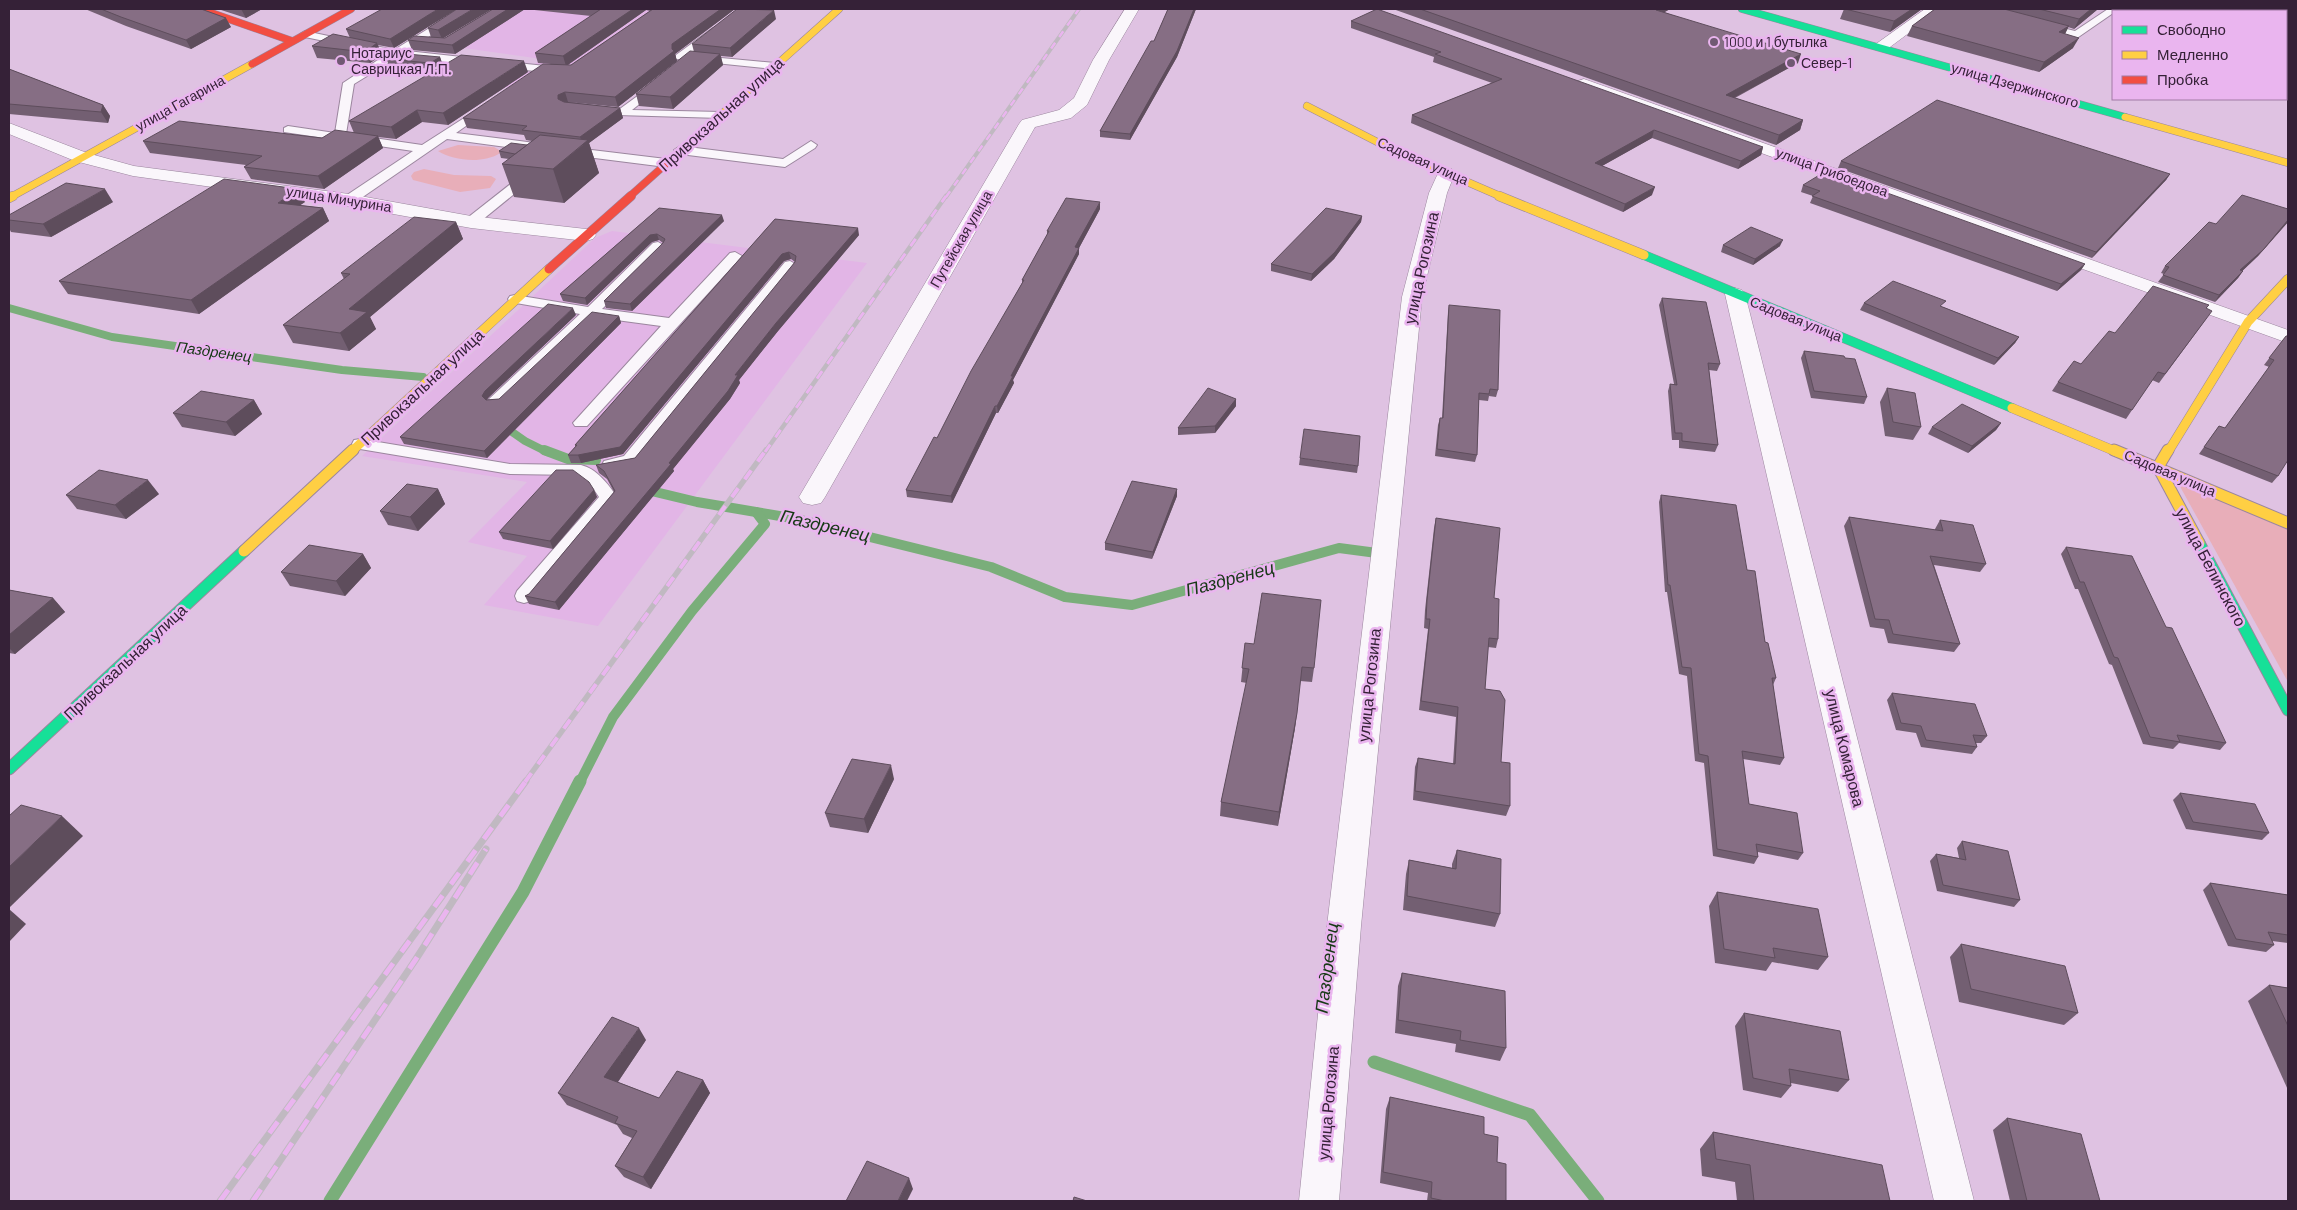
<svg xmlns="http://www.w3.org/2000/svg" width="2297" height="1210" viewBox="0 0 2297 1210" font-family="Barlow,sans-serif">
<rect width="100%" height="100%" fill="#dfc2e2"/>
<!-- built -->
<g fill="#e2b5e6">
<path d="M 493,9 L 681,9 L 597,98 L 501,87 L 542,59 L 435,44 Z"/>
<path d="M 612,231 L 867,263 L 598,626 L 484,605 L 527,556 L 468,542 L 527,482 L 362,456 L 595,238 Z"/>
</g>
<!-- green -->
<g fill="#e8aeb9">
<path d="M 458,145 L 494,147 L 499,150 L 500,153 C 484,164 453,161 438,151 Z"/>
<path d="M 424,169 L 454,175 L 491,176 L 496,179 L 490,188 L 460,192 L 413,180 L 411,176 L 414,172 Z"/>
<path d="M 2177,481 L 2288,530 L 2288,682 Z"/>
</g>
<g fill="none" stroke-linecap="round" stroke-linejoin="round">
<!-- stream-far2 -->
<g stroke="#7aae7a" stroke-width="8">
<path d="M 9,308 L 112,337 L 342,370 L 423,377"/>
<path d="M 502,425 L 525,441 L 547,452"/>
</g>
<!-- stream-far1 -->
<g stroke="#7aae7a" stroke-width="10">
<path d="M 544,450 L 568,459 L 596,460"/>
<path d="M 643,489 L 697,502 L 797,519 L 991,567 L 1065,597 L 1132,605 L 1339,548 L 1377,553 L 1376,561"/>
<path d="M 580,782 L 613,717 L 692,611 L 765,524 L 756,512"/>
</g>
<!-- stream -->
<g stroke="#7aae7a" stroke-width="13">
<path d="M 1374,1062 L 1530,1115 L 1598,1201"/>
<path d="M 330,1201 L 523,892 L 580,781"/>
</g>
<!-- lane casing -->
<g stroke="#9b869e" stroke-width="2">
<g id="lane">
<path d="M 460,9 L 471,9 L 407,51 L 564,68 L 569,71 L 564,74 L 398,57 L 354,84 L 346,134 L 422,145 L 486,104 L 490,105 L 490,109 L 456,133 L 535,143 L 541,147 L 535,151 L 447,139 L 354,203 L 344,203 L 343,200 L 344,197 L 413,151 L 284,132 L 284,128 L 288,126 L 335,133 L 343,83 L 387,54 L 305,37 L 300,34 L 305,31 L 394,50 Z"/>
<path d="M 2108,9 L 2119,9 L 2077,38 L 2037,26 L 2042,23 L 2075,31 Z"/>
<path d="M 713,28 L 718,31 L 717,33 L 689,55 L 775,63 L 780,66 L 775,69 L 676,59 L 676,55 Z"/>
<path d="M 658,81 L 662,82 L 662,86 L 632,110 L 721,112 L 727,115 L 721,118 L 617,115 L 617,111 Z"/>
<path d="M 811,141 L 817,145 L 815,148 L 785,167 L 680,154 L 674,150 L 680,146 L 783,159 Z"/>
<path d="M 567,147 L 666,159 L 672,163 L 666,167 L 563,154 L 561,151 L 563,148 Z"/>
<path d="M 531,170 L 535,171 L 537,174 L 535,177 L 476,225 L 466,225 L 464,222 L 466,219 L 527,171 Z"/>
<path d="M 658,242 L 665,246 L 663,249 L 602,309 L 669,318 L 730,253 L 735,252 L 742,256 L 587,426 L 575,426 L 573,423 L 661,326 L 594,317 L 501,405 L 489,405 L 487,402 L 489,399 L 580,314 L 510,302 L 508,299 L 510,296 L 515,295 L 588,307 L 653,243 Z"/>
<path d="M 790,261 L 797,265 L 795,268 L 636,464 L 610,470 L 604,469 L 602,465 L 604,461 L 624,456 L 785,262 Z"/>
<path d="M 360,439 L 510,464 L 581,465 C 597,469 608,484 617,497 L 531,601 L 524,603 L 517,601 L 515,596 L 517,591 L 599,497 L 593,488 L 577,475 L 510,474 L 354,448 L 352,444 L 354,440 Z"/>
</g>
</g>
<!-- street casing -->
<g stroke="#9b869e" stroke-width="1">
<g id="street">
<path d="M 1125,9 L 1139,9 L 1109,60 L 1087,105 L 1071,118 L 1035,127 L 825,497 L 821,503 L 812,505 L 803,503 L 799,497 L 1019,124 L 1022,120 L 1059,110 L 1074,98 L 1093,60 Z"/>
<path d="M 1925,9 L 1941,9 L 1886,50 L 1876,50 L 1873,47 L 1876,44 Z"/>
<path d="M 1584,79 L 2288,330 L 2288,343 L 1578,87 L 1576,84 L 1578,81 Z"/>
<path d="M 9,123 L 87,153 L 134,166 L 349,194 L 471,216 L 586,229 L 593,231 L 596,235 L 593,239 L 586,241 L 471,228 L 349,206 L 133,176 L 75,161 L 9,134 Z"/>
<path d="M 1446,168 L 1452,169 L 1455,173 L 1447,193 L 1422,297 L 1361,926 L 1339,1201 L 1299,1201 L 1327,926 L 1402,297 L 1429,193 L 1440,169 Z"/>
<path d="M 1735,288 L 1742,290 L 1745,294 L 1974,1201 L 1934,1201 L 1725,294 L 1728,290 Z"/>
</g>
</g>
<!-- fast-far2 casing -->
<g stroke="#9b869e" stroke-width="8">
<path id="fast-far2" d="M 1742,9 L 2125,117"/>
</g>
<!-- fast-far1 casing -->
<g stroke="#9b869e" stroke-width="10">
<path id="fast-far1" d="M 1644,255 L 2012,408"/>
</g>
<!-- fast casing -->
<g stroke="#9b869e" stroke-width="13">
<g id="fast">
<path d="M 2199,543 L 2288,710"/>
<path d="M 9,769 L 244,551"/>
</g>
</g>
<!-- slow-far2 casing -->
<g stroke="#9b869e" stroke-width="8">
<g id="slow-far2">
<path d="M 1307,106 L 1389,148 L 1502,197"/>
<path d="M 2125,117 L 2288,163"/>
<path d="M 695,138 L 839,9"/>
<path d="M 11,197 L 252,64"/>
</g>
</g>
<!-- slow-far1 casing -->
<g stroke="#9b869e" stroke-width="10">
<g id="slow-far1">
<path d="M 1499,196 L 1644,255"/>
<path d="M 9,198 L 13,196"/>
<path d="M 2012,408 L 2117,452"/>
<path d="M 351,452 L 549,269"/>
<path d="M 2168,452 L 2248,322 L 2288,279"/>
</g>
</g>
<!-- slow casing -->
<g stroke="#9b869e" stroke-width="13">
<g id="slow">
<path d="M 2114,450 L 2288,523"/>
<path d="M 2168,450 L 2158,467 L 2199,543"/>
<path d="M 244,551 L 353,450"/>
</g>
</g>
<!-- jam-far1 casing -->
<g stroke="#9b869e" stroke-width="8">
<g id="jam-far1">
<path d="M 200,9 L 292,41"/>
<path d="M 252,64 L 351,9"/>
<path d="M 629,197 L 695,138"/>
</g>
</g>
<!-- jam casing -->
<g stroke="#9b869e" stroke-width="10">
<path id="jam" d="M 549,269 L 631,196"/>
</g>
<!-- lane -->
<use href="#lane" fill="#faf6fb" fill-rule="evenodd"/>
<!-- street -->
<use href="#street" fill="#faf6fb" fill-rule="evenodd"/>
<!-- fast-far2 -->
<use href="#fast-far2" stroke="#16e098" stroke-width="7"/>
<!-- fast-far1 -->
<use href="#fast-far1" stroke="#16e098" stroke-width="9"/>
<!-- fast -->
<use href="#fast" stroke="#16e098" stroke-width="11"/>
<!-- slow-far2 -->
<use href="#slow-far2" stroke="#ffcf43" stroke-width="7"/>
<!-- slow-far1 -->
<use href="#slow-far1" stroke="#ffcf43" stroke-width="9"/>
<!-- slow -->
<use href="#slow" stroke="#ffcf43" stroke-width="11"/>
<!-- jam-far1 -->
<use href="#jam-far1" stroke="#f24e42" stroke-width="7"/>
<!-- jam -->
<use href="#jam" stroke="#f24e42" stroke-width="9"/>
<!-- rail-far3 casing -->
<g stroke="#c0b9c1" stroke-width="4">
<path id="rail-far3" d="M 946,197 L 1079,9"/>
</g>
<!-- rail-far2 casing -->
<g stroke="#c0b9c1" stroke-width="4.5">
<path id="rail-far2" d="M 765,452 L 946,196"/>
</g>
<!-- rail-far1 casing -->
<g stroke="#c0b9c1" stroke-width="5.5">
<path id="rail-far1" d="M 525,782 L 766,450"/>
</g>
<!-- rail casing -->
<g stroke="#c0b9c1" stroke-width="7">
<g id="rail">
<path d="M 220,1201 L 526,781"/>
<path d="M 253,1201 L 416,959 L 486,849"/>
</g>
</g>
<!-- rail-far3 -->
<use href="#rail-far3" stroke="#eab5ef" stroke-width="2.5" stroke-dasharray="7" stroke-linecap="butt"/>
<!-- rail-far2 -->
<use href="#rail-far2" stroke="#eab5ef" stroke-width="3" stroke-dasharray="9" stroke-linecap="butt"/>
<!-- rail-far1 -->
<use href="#rail-far1" stroke="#eab5ef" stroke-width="4" stroke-dasharray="11" stroke-linecap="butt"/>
<!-- rail -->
<use href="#rail" stroke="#eab5ef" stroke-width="5" stroke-dasharray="14" stroke-linecap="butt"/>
</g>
<!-- wall -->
<g fill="#735f72" fill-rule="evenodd">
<path d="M 85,9 L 201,9 L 231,27 L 191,49 L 126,26 Z"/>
<path d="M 218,9 L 262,9 L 246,18 Z"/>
<path d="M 457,9 L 394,48 L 378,45 L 382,55 L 370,63 L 317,58 L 312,46 L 350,38 L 346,29 Z"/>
<path d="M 492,9 L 443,38 L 445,38 L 493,9 L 735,9 L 675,54 L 677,61 L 618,107 L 568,102 L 620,108 L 623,118 L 589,143 L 599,173 L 564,203 L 514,197 L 502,164 L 509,159 L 501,158 L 499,151 L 527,145 L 532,141 L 526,140 L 524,135 L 467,128 L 463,118 L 551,64 L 538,63 L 535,53 L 591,16 L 525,9 L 455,54 L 412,50 L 408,40 L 431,37 L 428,28 ZM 646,10 L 650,11 L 571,65 L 568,65 Z"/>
<path d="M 1168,9 L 1196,9 L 1177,57 L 1130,140 L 1100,137 L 1100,131 L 1154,41 Z"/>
<path d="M 1393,9 L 1670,9 L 1664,12 L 1798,63 L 1735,98 L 1803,120 L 1800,130 L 1776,145 Z"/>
<path d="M 1844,9 L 1922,9 L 1890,32 L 1840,19 Z"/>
<path d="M 1935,9 L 2098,9 L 2074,29 L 2068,27 L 2065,34 L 2073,48 L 2039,72 L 1907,36 L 1912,26 Z"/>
<path d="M 776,19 L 732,57 L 721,56 L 723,65 L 673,109 L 639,106 L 636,94 L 694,52 L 692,44 Z"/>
<path d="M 1351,21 L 1763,147 L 1761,155 L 1738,169 L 1652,138 L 1602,166 L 1652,195 L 1623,212 L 1411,123 L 1412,115 L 1492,83 L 1433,62 L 1434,57 L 1351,28 Z"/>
<path d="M 440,57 L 442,63 L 432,69 L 389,65 L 386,59 Z"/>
<path d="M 9,69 L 103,105 L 110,116 L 108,123 L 9,114 Z"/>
<path d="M 528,72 L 448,125 L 422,122 L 396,139 L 378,137 L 383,148 L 324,189 L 251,179 L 244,167 L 246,165 L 150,153 L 143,141 L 322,138 L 354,133 L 349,121 Z"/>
<path d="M 1841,161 L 2170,174 L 2166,180 L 2092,258 L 1838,168 Z"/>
<path d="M 1803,185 L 2085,264 L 2081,270 L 2057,291 L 1810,203 L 1813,196 L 1801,192 Z"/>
<path d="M 113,202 L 51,237 L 11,232 L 9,228 L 9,215 Z"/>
<path d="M 305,202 L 299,205 L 323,208 L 329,221 L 199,314 L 68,294 L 59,281 Z"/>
<path d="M 659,208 L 724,221 L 632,311 L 606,308 L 604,301 L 663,243 L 659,240 L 652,242 L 587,305 L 563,301 L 560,294 Z"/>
<path d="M 1100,209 L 1079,248 L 1079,254 L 1013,380 L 1014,383 L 998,413 L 996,413 L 952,503 L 907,497 L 906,490 L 937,438 L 1022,283 L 1022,280 L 1047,235 L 1047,231 Z"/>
<path d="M 2288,209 L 2288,222 L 2258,256 L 2242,271 L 2243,271 L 2238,278 L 2215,302 L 2158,282 L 2164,274 L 2161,273 L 2165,266 L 2216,224 Z"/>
<path d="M 1362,216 L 1361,222 L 1334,259 L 1311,281 L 1271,271 L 1271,264 Z"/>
<path d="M 775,219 L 859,235 L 778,331 L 739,380 L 740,383 L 730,399 L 673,469 L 674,471 L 559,610 L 529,604 L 525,596 L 529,594 L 614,492 L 607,479 L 599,473 L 596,465 L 635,458 L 795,262 L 791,259 L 784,261 L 623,454 L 581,463 L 571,463 L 568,455 L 575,447 L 575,445 Z"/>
<path d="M 456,222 L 463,239 L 370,317 L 376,329 L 349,351 L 293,343 L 283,325 L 344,279 L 341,273 Z"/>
<path d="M 1723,245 L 1780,246 L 1753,265 L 1721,252 Z"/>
<path d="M 1662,298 L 1720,364 L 1717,371 L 1709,370 L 1718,445 L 1715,452 L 1679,448 L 1679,440 L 1672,440 L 1668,391 L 1670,384 L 1674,384 L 1659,305 Z"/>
<path d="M 1864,303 L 1943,307 L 2019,337 L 2015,343 L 1994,365 L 1860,310 Z"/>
<path d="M 1449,305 L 1498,390 L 1496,397 L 1489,396 L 1488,401 L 1479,400 L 1477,455 L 1475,462 L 1435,456 L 1438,425 L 1440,418 L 1442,418 L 1448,312 Z"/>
<path d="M 2209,305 L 2206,309 L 2206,319 L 2159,383 L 2152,380 L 2126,419 L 2052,391 L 2058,382 L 2081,364 L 2115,333 Z"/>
<path d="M 576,315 L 488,398 L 487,400 L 499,399 L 619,316 L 621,323 L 487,458 L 404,444 L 400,437 Z"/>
<path d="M 2286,336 L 2278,476 L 2272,483 L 2199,454 L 2219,426 L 2225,428 L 2269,367 L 2264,365 Z"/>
<path d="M 1804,351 L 1845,358 L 1867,397 L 1864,404 L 1811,398 L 1801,358 Z"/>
<path d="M 1887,388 L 1921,427 L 1913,440 L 1885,436 L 1880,402 Z"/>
<path d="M 1236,399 L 1236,406 L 1215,433 L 1178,435 L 1178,428 Z"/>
<path d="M 254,400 L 262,414 L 235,436 L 182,427 L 173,413 Z"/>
<path d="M 2001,423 L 1996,430 L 1968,453 L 1928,434 L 1932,427 Z"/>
<path d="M 1300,458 L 1358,466 L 1357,473 L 1299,465 Z"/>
<path d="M 438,489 L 445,504 L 418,531 L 388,525 L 380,511 Z"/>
<path d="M 1177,489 L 1177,496 L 1152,559 L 1105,550 L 1105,543 Z"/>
<path d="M 594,490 L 597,497 L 553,549 L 503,539 L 499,532 Z"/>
<path d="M 159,494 L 126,519 L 77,509 L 66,495 Z"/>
<path d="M 1661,495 L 1747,570 L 1765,642 L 1776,678 L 1773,685 L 1784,758 L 1780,765 L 1743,759 L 1749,804 L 1803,853 L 1798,860 L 1758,852 L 1758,857 L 1754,864 L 1713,856 L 1704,763 L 1695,761 L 1687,676 L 1679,674 L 1667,592 L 1665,592 L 1659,502 Z"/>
<path d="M 1849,517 L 1935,530 L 1935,529 L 1940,520 L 1986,564 L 1980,572 L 1934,565 L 1960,644 L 1954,652 L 1888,643 L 1884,629 L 1870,627 L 1844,526 Z"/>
<path d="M 1436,518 L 1494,598 L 1498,639 L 1496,648 L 1488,647 L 1485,689 L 1501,762 L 1510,806 L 1506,816 L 1413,800 L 1415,767 L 1418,758 L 1453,764 L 1456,717 L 1419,710 L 1428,629 L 1424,628 L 1425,610 L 1434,528 Z"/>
<path d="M 2066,547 L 2166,627 L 2226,743 L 2220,750 L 2179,743 L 2173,749 L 2143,744 L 2112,665 L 2109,664 L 2078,589 L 2075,589 L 2061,554 Z"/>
<path d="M 363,554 L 371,568 L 345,596 L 290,586 L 281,572 Z"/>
<path d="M 9,590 L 53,598 L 65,612 L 15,654 L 9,653 Z"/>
<path d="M 1245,643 L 1314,668 L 1312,682 L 1300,681 L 1295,728 L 1278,826 L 1220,816 L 1221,802 L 1247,683 L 1241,682 Z"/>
<path d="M 1892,693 L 1987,736 L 1981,743 L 1976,743 L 1977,747 L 1972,754 L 1921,747 L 1916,733 L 1896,730 L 1887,700 Z"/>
<path d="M 894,779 L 868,833 L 830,827 L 825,813 Z"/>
<path d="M 2180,793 L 2269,833 L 2262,840 L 2186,829 L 2173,800 Z"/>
<path d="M 1962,841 L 2020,900 L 2014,907 L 1937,891 L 1930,861 L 1936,854 L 1959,858 L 1957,848 Z"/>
<path d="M 1457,850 L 1500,914 L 1495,927 L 1403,910 L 1406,874 L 1409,860 L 1452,868 L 1452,864 Z"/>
<path d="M 2210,883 L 2288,895 L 2288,943 L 2272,941 L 2274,945 L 2266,952 L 2228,946 L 2203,890 Z"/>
<path d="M 1717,892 L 1828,957 L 1818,970 L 1772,962 L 1766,971 L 1715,963 L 1709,906 Z"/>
<path d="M 1961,944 L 2078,1013 L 2064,1025 L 1959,1002 L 1950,957 Z"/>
<path d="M 1402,973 L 1506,1048 L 1500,1061 L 1455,1052 L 1456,1044 L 1395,1033 L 1398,986 Z"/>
<path d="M 2269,985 L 2288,988 L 2288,1090 L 2248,1001 Z"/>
<path d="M 1744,1013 L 1849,1080 L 1838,1092 L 1791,1083 L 1791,1086 L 1781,1098 L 1743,1090 L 1735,1026 Z"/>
<path d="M 646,1040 L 618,1082 L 659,1098 L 703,1080 L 710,1093 L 651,1189 L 624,1177 L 615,1166 L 632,1138 L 623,1134 L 617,1125 L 567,1105 L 558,1093 Z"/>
<path d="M 1390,1097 L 1484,1134 L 1497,1162 L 1506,1201 L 1427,1201 L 1428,1193 L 1380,1183 L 1386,1109 Z"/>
<path d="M 2007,1118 L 2100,1201 L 2010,1201 L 1993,1130 Z"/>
<path d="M 1713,1132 L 1890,1201 L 1737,1201 L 1735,1182 L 1702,1176 L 1700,1149 Z"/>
</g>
<!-- shaded-wall -->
<g fill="#5e4d5c">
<path d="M 241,9 L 262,9 L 246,18 Z"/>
<path d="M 438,9 L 457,9 L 394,48 L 390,39 Z"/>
<path d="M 473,9 L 492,9 L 442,39 L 438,30 Z"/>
<path d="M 508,9 L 525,9 L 455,54 L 452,45 Z"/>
<path d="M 633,9 L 645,9 L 646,10 L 566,66 L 563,56 Z"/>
<path d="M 721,9 L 735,9 L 675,54 L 677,61 L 618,107 L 615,97 L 672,49 L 672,44 Z"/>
<path d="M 1194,9 L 1196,9 L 1177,57 L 1130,140 L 1130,134 Z"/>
<path d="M 1658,9 L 1670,9 L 1653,19 L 1656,10 Z"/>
<path d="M 1912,9 L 1922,9 L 1890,32 L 1894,21 Z"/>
<path d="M 2091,9 L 2098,9 L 2074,29 L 2079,19 Z"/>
<path d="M 774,10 L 776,19 L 732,57 L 730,48 Z"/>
<path d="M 226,18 L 231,27 L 191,49 L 186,40 Z"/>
<path d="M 2069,26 L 2064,36 L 2059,32 Z"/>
<path d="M 2079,38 L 2073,48 L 2039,72 L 2044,62 Z"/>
<path d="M 377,43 L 382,55 L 370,63 L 365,52 Z"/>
<path d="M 720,54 L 723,65 L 673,109 L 670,97 Z"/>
<path d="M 1801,54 L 1798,63 L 1722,104 L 1726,95 Z"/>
<path d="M 440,57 L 442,63 L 432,69 L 430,63 Z"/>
<path d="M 524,61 L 528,72 L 448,125 L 443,113 Z"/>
<path d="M 565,92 L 568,102 L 561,109 L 558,99 L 558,95 Z"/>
<path d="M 103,105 L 110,116 L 108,123 L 101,112 Z"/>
<path d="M 620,108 L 623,118 L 589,143 L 599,173 L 564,203 L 553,169 L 583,145 L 580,137 Z"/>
<path d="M 417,110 L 422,122 L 396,139 L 391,127 Z"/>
<path d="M 1803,120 L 1800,130 L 1776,145 L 1779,135 Z"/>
<path d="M 1654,130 L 1652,138 L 1593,171 L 1595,163 Z"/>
<path d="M 378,136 L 383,148 L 324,189 L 318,176 Z"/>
<path d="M 1763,147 L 1761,155 L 1738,169 L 1741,161 Z"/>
<path d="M 2170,174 L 2166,180 L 2092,258 L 2096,252 Z"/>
<path d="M 1655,187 L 1652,195 L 1623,212 L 1625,204 Z"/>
<path d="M 105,189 L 113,202 L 51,237 L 43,224 Z"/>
<path d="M 298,189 L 305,202 L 285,216 L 278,203 Z"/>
<path d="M 1100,202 L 1100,209 L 1079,248 L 1079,254 L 1013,380 L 1014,383 L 998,413 L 997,406 L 1011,376 L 1075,247 Z"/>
<path d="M 323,208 L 329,221 L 199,314 L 191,300 Z"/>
<path d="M 722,215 L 724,221 L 632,311 L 630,304 Z"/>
<path d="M 1362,216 L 1361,222 L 1334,259 L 1311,281 L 1312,274 Z"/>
<path d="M 2288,220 L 2288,222 L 2258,256 L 2236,277 L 2240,270 Z"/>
<path d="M 456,222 L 463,239 L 370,317 L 376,329 L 349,351 L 340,333 L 349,309 Z"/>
<path d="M 858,228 L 859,235 L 778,331 L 739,380 L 740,383 L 730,399 L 673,469 L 674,471 L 559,610 L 555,602 L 669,463 L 735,375 L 776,323 Z"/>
<path d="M 657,234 L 659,240 L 652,242 L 587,305 L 585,298 L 650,235 Z"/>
<path d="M 1783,240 L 1780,246 L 1753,265 L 1755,259 Z"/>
<path d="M 789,252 L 791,259 L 784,261 L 623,454 L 581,463 L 578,455 L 782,254 Z"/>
<path d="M 2085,264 L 2081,270 L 2057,291 L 2061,284 Z"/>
<path d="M 2243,271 L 2238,278 L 2215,302 L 2219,295 Z"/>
<path d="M 573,308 L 576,315 L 488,398 L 485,403 L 482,396 L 485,391 Z"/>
<path d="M 619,316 L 621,323 L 487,458 L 484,451 Z"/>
<path d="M 2019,337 L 2015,343 L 1994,365 L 1998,358 Z"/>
<path d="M 1236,399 L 1236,406 L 1215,433 L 1215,426 Z"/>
<path d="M 254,400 L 262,414 L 235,436 L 226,422 Z"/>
<path d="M 995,406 L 996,413 L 952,503 L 951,496 Z"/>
<path d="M 2001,423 L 1996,430 L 1968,453 L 1972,446 Z"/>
<path d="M 148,480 L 159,494 L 126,519 L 115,505 Z"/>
<path d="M 438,489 L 445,504 L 418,531 L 410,517 Z"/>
<path d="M 1177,489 L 1177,496 L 1152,559 L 1153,552 Z"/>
<path d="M 594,490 L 597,497 L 553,549 L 550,541 Z"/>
<path d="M 363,554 L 371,568 L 345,596 L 336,581 Z"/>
<path d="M 53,598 L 65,612 L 15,654 L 9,648 L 9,635 Z"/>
<path d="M 1297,713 L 1295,728 L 1278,826 L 1279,812 Z"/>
<path d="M 891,765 L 894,779 L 868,833 L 864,819 Z"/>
<path d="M 62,816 L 83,836 L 9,908 L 9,867 Z"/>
<path d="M 9,909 L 26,924 L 9,942 Z"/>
<path d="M 639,1028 L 646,1040 L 613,1089 L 604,1077 Z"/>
<path d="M 703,1080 L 710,1093 L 651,1189 L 643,1177 Z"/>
<path d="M 909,1178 L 913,1189 L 907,1201 L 898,1201 Z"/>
</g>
<!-- building -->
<g fill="#866e84" stroke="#5e4d5c">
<path d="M 101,9 L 201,9 L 226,18 L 186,40 L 121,17 Z"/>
<path d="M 382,9 L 438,9 L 390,39 L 346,29 Z"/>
<path d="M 457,9 L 473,9 L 438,30 L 428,28 Z"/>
<path d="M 493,9 L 508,9 L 452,45 L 408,40 L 414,36 L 445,38 Z"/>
<path d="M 601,9 L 633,9 L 563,56 L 535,53 Z"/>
<path d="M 653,9 L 721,9 L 672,44 L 672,49 L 674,51 L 615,97 L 565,92 L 558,95 L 558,99 L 564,102 L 620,108 L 580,137 L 522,130 L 527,126 L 463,118 L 543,64 L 571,65 Z"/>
<path d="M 737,9 L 774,10 L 730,48 L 692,44 Z"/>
<path d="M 1168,9 L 1194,9 L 1177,51 L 1130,134 L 1100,131 L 1151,41 L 1154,41 Z"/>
<path d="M 1377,9 L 1763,147 L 1741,161 L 1654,130 L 1595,163 L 1655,187 L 1625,204 L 1412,115 L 1502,79 L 1435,54 L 1441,52 L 1351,21 Z"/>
<path d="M 1420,9 L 1658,9 L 1656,10 L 1801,54 L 1726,95 L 1803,120 L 1779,135 Z"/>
<path d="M 1845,9 L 1912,9 L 1894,21 Z"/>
<path d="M 1935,9 L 2004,9 L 2069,26 L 2059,32 L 2079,38 L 2044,62 L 1912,26 Z"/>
<path d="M 2039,9 L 2091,9 L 2079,19 Z"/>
<path d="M 333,34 L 377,43 L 365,52 L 312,46 Z"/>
<path d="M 690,51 L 720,54 L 670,97 L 636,94 Z"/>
<path d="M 396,53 L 440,57 L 430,63 L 386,59 Z"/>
<path d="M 461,55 L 524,61 L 443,113 L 417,110 L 391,127 L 349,121 Z"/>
<path d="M 9,69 L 103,105 L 101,112 L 9,104 Z"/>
<path d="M 1937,100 L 2170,174 L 2096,252 L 1841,161 Z"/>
<path d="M 179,121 L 322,138 L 335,130 L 378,136 L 318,176 L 244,167 L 262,156 L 143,141 Z"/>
<path d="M 540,135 L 588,140 L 553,169 L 502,164 Z"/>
<path d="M 511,143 L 527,145 L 515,154 L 499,151 Z"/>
<path d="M 1826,171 L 2085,264 L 2061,284 L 1812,196 L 1820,191 L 1803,185 Z"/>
<path d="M 224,179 L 298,189 L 278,203 L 323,208 L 191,300 L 59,281 Z"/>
<path d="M 66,183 L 105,189 L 43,224 L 9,220 L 9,215 Z"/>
<path d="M 2242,195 L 2288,209 L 2288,220 L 2263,250 L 2240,270 L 2243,271 L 2219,295 L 2163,275 L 2169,267 L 2165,266 L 2209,222 L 2216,224 Z"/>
<path d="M 1066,198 L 1100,202 L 1075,247 L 1079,248 L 1011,376 L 1013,376 L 997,406 L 995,406 L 951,496 L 906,490 L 934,437 L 937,438 L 971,371 L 1024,280 L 1022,280 L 1049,231 L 1047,231 Z"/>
<path d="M 659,208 L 722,215 L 630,304 L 604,301 L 663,243 L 665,239 L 657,234 L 650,235 L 585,298 L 560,294 Z"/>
<path d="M 1326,208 L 1362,216 L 1335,252 L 1312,274 L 1271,264 Z"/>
<path d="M 414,217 L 456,222 L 349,309 L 367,312 L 340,333 L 283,325 L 350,274 L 341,273 Z"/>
<path d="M 775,219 L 858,228 L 776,323 L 735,375 L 738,375 L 728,391 L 669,463 L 671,464 L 555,602 L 525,596 L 529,594 L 615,491 L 604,471 L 596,465 L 635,458 L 795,262 L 796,256 L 789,252 L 782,254 L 620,447 L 578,455 L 568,455 L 577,445 L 575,445 Z"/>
<path d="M 1751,227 L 1783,240 L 1755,259 L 1723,245 Z"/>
<path d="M 1893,281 L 1946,301 L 1940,306 L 2019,337 L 1998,358 L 1864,303 Z"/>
<path d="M 2153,286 L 2209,305 L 2206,308 L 2212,311 L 2165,374 L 2158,372 L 2132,410 L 2058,382 L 2074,361 L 2081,364 L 2109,331 L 2115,333 Z"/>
<path d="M 1662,298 L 1706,302 L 1720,364 L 1708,363 L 1718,445 L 1682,441 L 1682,433 L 1675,433 L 1670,384 L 1677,385 Z"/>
<path d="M 548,304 L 573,308 L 485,391 L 482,396 L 486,400 L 499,399 L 592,312 L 619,316 L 484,451 L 400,437 Z"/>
<path d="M 1449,305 L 1500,310 L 1498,390 L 1490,389 L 1489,394 L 1479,393 L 1477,455 L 1437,449 L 1440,418 L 1443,418 Z"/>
<path d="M 2286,336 L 2288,336 L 2288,460 L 2278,476 L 2204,447 L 2219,426 L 2225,428 L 2274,360 L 2269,358 Z"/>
<path d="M 1804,351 L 1844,356 L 1845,358 L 1855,359 L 1867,397 L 1814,391 Z"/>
<path d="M 1208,388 L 1236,399 L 1215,426 L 1178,428 Z"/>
<path d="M 1887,388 L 1915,393 L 1921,427 L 1893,422 Z"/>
<path d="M 201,391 L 254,400 L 226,422 L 173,413 Z"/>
<path d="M 1962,404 L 2001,423 L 1972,446 L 1932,427 Z"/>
<path d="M 1304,429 L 1360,436 L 1358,466 L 1300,458 Z"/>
<path d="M 99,470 L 148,480 L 115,505 L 66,495 Z"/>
<path d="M 556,470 L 573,470 L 589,482 L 594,490 L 550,541 L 499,532 Z"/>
<path d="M 1132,481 L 1177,489 L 1153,552 L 1105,543 Z"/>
<path d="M 407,484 L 438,489 L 410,517 L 380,511 Z"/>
<path d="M 1661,495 L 1736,505 L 1747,570 L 1755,571 L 1765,642 L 1768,643 L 1776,678 L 1772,678 L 1784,758 L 1742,751 L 1749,804 L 1797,813 L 1803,853 L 1756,844 L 1758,857 L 1717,849 L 1708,756 L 1699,754 L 1691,668 L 1682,667 L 1670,585 L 1668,585 Z"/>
<path d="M 1849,517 L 1943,531 L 1940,520 L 1973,525 L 1986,564 L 1930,556 L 1960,644 L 1893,634 L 1889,620 L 1875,619 Z"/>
<path d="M 1436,518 L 1500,528 L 1494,598 L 1499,599 L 1498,639 L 1489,638 L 1485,689 L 1500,691 L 1505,700 L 1501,762 L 1510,763 L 1510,806 L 1415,791 L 1418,758 L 1455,764 L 1458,707 L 1421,701 L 1430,619 L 1426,619 L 1427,600 Z"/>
<path d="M 309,545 L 363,554 L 336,581 L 281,572 Z"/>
<path d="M 2066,547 L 2132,556 L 2166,627 L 2172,628 L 2226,743 L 2177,735 L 2180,742 L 2150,737 L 2118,658 L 2114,657 L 2084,582 L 2080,582 Z"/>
<path d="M 9,590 L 53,598 L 9,635 Z"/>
<path d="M 1262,593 L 1321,600 L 1314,668 L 1302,667 L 1297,713 L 1279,812 L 1221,802 L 1249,669 L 1242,668 L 1245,643 L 1254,644 Z"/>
<path d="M 1892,693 L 1975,704 L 1987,736 L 1973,735 L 1977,747 L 1926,740 L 1921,726 L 1901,723 Z"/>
<path d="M 852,759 L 891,765 L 864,819 L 825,813 Z"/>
<path d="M 2180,793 L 2255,804 L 2269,833 L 2193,822 Z"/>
<path d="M 21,805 L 62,816 L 9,867 L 9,816 Z"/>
<path d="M 1962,841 L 2008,851 L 2020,900 L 1943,885 L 1936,854 L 1966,860 Z"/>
<path d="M 1457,850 L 1501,859 L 1500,914 L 1407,896 L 1409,860 L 1456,869 Z"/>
<path d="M 2210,883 L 2288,895 L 2288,935 L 2268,932 L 2274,945 L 2236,939 Z"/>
<path d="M 1717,892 L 1818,909 L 1828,957 L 1773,948 L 1775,958 L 1724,949 Z"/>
<path d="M 1961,944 L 2065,966 L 2078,1013 L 1971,989 Z"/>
<path d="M 1402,973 L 1505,991 L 1506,1048 L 1460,1040 L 1461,1031 L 1398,1020 Z"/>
<path d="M 2269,985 L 2288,988 L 2288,1026 Z"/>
<path d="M 1744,1013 L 1840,1031 L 1849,1080 L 1789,1069 L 1791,1086 L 1753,1078 Z"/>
<path d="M 612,1017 L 639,1028 L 604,1077 L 659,1098 L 677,1071 L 703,1080 L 643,1177 L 615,1166 L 637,1131 L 615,1123 L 618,1117 L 558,1093 Z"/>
<path d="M 1390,1097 L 1484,1117 L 1484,1134 L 1498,1137 L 1497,1162 L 1506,1164 L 1506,1201 L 1445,1201 L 1431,1198 L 1432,1182 L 1383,1172 Z"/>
<path d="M 2007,1118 L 2081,1134 L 2100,1201 L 2027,1201 Z"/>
<path d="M 1713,1132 L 1882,1165 L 1890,1201 L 1754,1201 L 1750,1165 L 1716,1159 Z"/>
<path d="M 867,1161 L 909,1178 L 898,1201 L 846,1201 Z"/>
<path d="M 1074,1197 L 1087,1201 L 1073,1201 Z"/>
</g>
<!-- markers -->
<g fill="#705973" stroke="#eab5ef" stroke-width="2">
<circle cx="1714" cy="42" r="5"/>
<circle cx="341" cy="61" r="5"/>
<circle cx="1791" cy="63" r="5"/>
</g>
<g text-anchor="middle" stroke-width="5" stroke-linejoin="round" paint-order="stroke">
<!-- far-poi labels -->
<g font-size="14" fill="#352137" stroke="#eab5ef" text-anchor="start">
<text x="1724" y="47">1000 и 1 бутылка</text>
<text x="351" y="58">Нотариус<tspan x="351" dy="16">Саврицкая Л.П.</tspan></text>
<text x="1801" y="68">Север-1</text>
</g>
<!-- far-street labels -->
<g font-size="14" fill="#352137" stroke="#eab5ef">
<text transform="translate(2015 85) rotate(16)" y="5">улица Дзержинского</text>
<text transform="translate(180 103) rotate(-29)" y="5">улица Гагарина</text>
<text transform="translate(1423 161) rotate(24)" y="5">Садовая улица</text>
<text transform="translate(1832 172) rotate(20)" y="5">улица Грибоедова</text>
<text transform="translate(339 199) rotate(9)" y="5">улица Мичурина</text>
<text transform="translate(961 239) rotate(-60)" y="5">Путейская улица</text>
<text transform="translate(1796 319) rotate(22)" y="5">Садовая улица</text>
<text transform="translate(2170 473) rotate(23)" y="5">Садовая улица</text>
</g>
<!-- far-water labels -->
<g font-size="15" font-style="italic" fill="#173916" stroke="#eab5ef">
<text transform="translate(214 352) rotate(8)" y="5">Паздренец</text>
</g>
<!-- street labels -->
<g font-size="16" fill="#352137" stroke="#eab5ef">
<text transform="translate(721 114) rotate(-42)" y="6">Привокзальная улица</text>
<text transform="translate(1421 268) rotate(-78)" y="6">улица Рогозина</text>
<text transform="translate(422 387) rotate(-43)" y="6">Привокзальная улица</text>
<text transform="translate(2211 567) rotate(62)" y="6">улица Белинского</text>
<text transform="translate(125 662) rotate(-43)" y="6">Привокзальная улица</text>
<text transform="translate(1369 685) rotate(-84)" y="6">улица Рогозина</text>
<text transform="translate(1845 748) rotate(76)" y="6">улица Комарова</text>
<text transform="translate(1328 1103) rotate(-85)" y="6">улица Рогозина</text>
</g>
<!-- water labels -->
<g font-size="18" font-style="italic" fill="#173916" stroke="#eab5ef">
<text transform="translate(825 526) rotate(13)" y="6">Паздренец</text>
<text transform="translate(1230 579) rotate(-15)" y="6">Паздренец</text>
<text transform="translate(1327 968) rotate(-83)" y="6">Паздренец</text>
</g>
</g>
<!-- border -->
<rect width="2297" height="1210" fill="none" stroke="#352137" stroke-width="20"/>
<!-- legend -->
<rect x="2112" y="10" width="175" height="90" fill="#eab5ef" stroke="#a27aa5"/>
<rect x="2122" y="26" width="25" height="8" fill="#16e098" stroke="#a27aa5"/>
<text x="2157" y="35" font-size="15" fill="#352137">Свободно</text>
<rect x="2122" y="51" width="25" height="8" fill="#ffcf43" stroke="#a27aa5"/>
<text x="2157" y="60" font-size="15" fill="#352137">Медленно</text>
<rect x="2122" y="76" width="25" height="8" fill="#f24e42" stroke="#a27aa5"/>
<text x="2157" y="85" font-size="15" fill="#352137">Пробка</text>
</svg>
